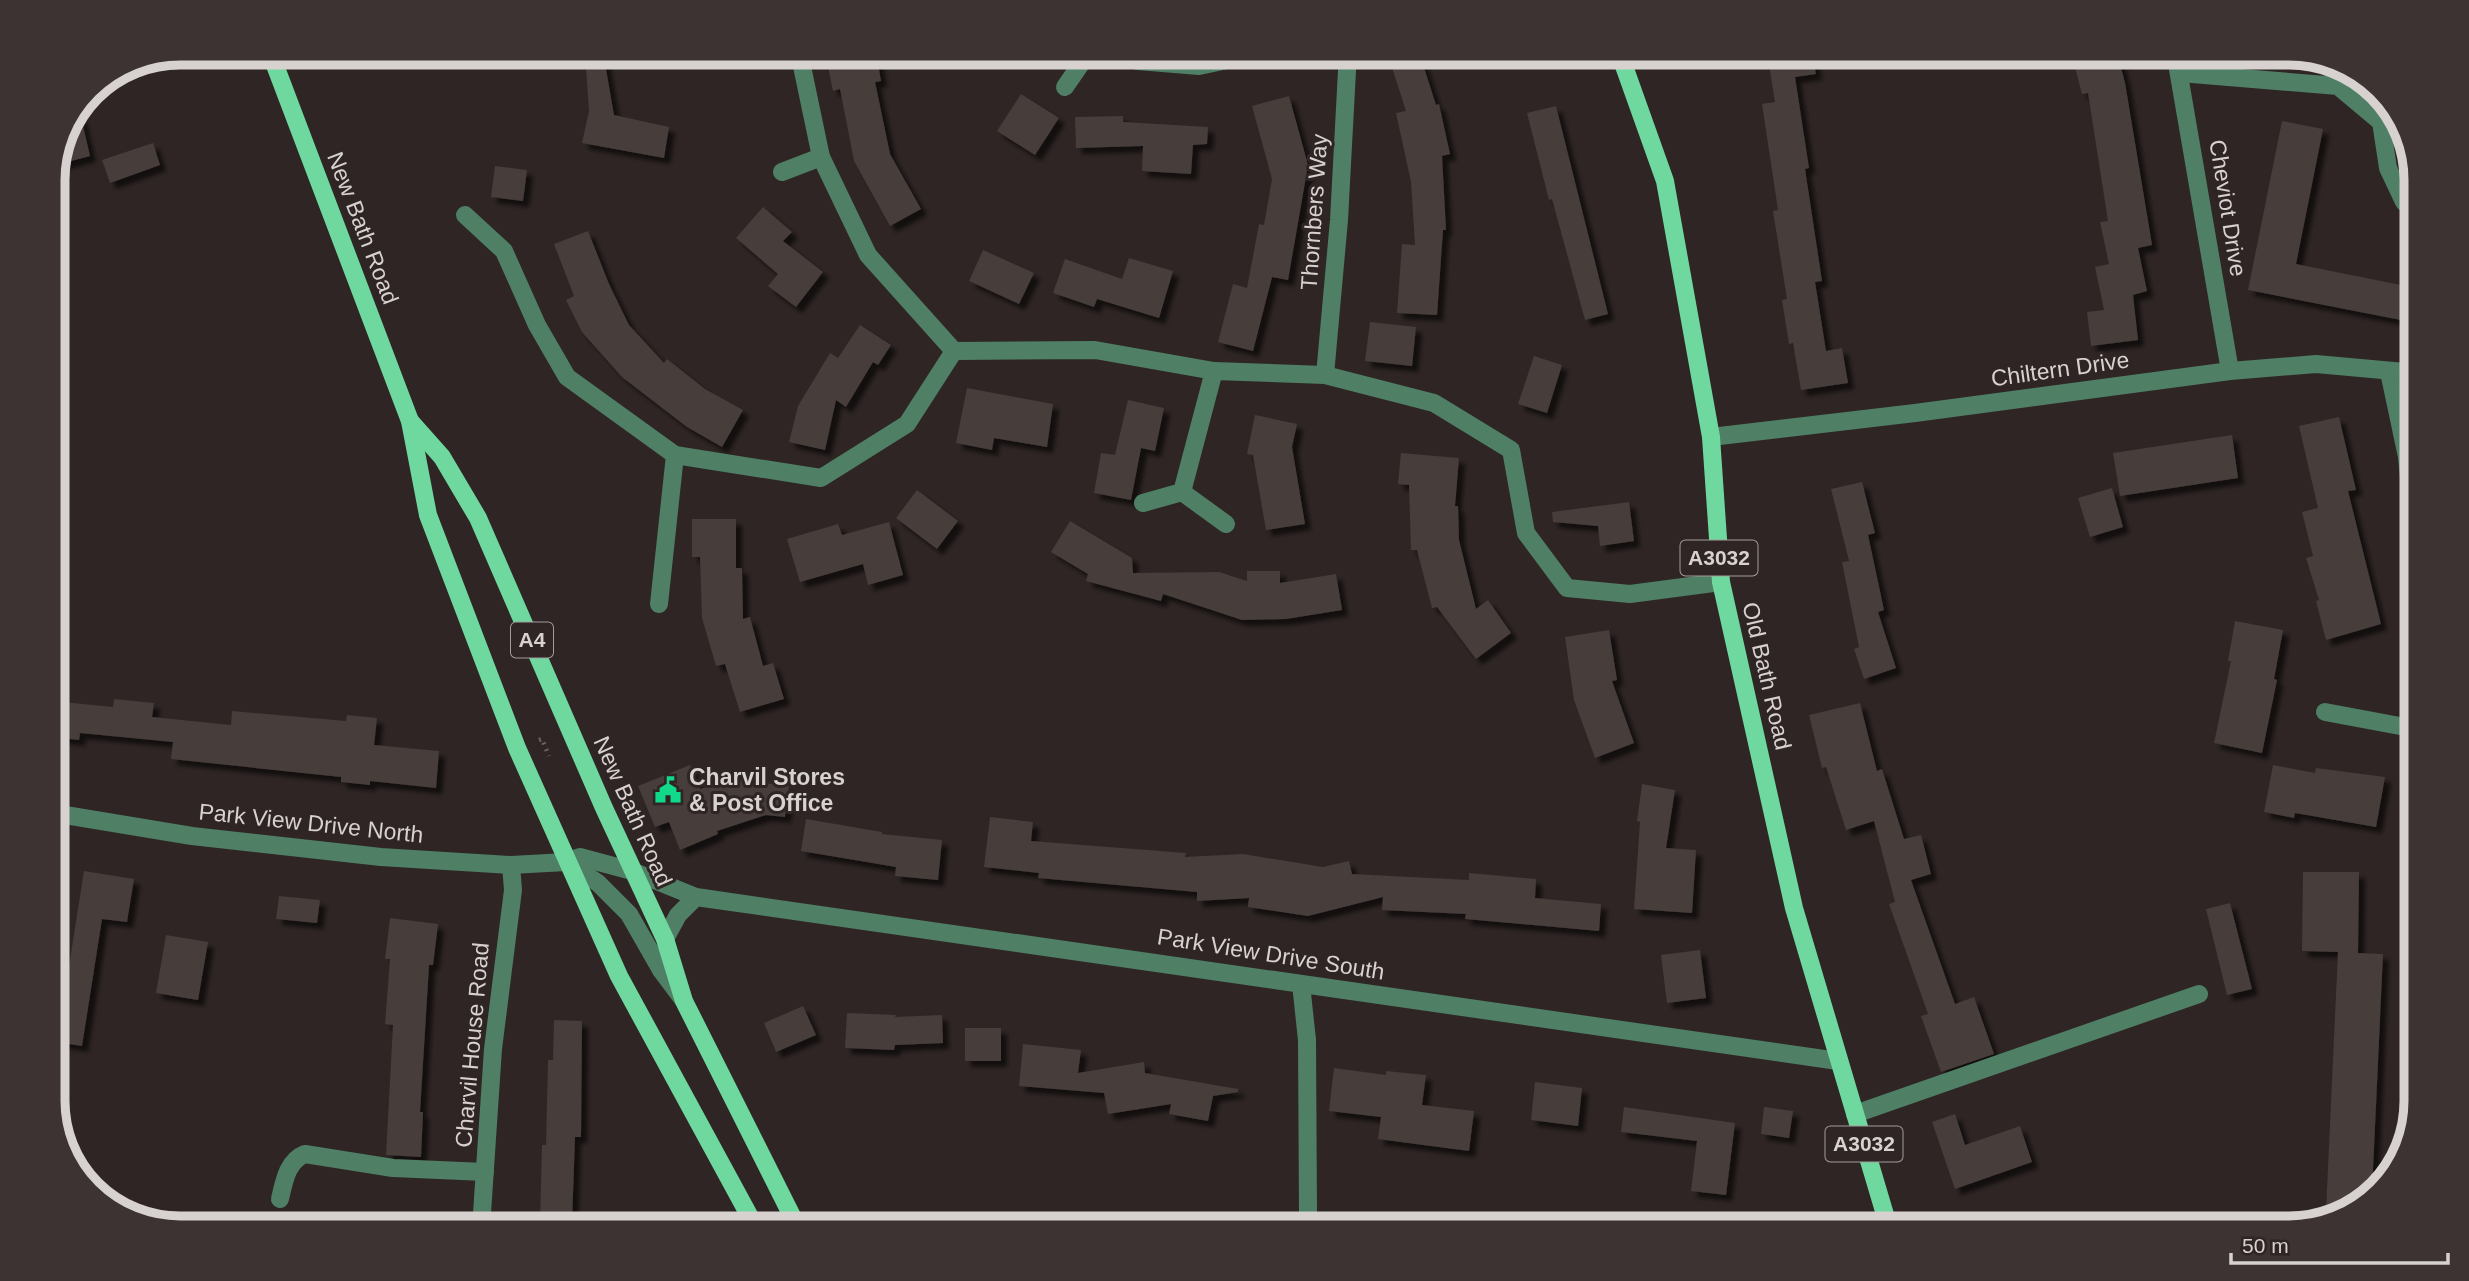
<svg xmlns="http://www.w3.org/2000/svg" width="2469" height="1281" viewBox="0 0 2469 1281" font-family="Helvetica,sans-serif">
<defs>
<filter id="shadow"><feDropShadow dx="6" dy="6" stdDeviation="2" flood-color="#0009"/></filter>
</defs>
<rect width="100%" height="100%" fill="#2e2524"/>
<!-- building -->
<g fill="#463d3b" filter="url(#shadow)">
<path d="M 585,52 L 603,52 L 614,115 L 669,127 L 664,158 L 582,143 L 589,111 Z"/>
<path d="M 825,52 L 876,52 L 881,81 L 875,82 L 890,154 L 921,209 L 890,226 L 854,161 L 840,89 L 833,91 Z"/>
<path d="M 1387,52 L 1419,52 L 1436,105 L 1439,104 L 1450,154 L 1442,156 L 1446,230 L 1443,230 L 1437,315 L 1397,313 L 1402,244 L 1415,245 L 1411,182 L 1396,113 L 1406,111 Z"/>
<path d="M 1767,52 L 1812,52 L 1816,74 L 1795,77 L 1809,168 L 1805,169 L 1822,281 L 1815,282 L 1826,351 L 1842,348 L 1848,383 L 1801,390 L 1793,343 L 1789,344 L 1782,300 L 1787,299 L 1773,211 L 1778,210 L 1762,104 L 1775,102 Z"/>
<path d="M 2071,52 L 2117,52 L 2125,83 L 2152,245 L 2138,248 L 2147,291 L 2133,295 L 2138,340 L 2091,346 L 2087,312 L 2104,310 L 2095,267 L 2109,264 L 2100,222 L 2108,221 L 2088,93 L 2082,94 Z"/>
<path d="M 1021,94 L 1059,118 L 1035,155 L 997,131 Z"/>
<path d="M 1289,96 L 1308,165 L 1288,280 L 1272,277 L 1253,351 L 1218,342 L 1233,284 L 1247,288 L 1259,224 L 1264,225 L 1272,179 L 1252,106 Z"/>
<path d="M 1556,106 L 1608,314 L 1585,320 L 1552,199 L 1549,200 L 1527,113 Z"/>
<path d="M 80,113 L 90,156 L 56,165 L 67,141 Z"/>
<path d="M 1123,116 L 1123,122 L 1208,127 L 1207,144 L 1193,145 L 1191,174 L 1142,171 L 1143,146 L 1076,148 L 1075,117 Z"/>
<path d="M 2282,121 L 2323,129 L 2296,264 L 2416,288 L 2416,323 L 2248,290 Z"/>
<path d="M 153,143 L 160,165 L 110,183 L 102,160 Z"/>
<path d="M 495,166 L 527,170 L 523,201 L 491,197 Z"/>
<path d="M 763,207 L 792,232 L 783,241 L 823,272 L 796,307 L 768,286 L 778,274 L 736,238 Z"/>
<path d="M 588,231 L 609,284 L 629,325 L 664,363 L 667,359 L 705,389 L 743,410 L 722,447 L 687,427 L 622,377 L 582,332 L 566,300 L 574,296 L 554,244 Z"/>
<path d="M 983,250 L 1034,273 L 1019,304 L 969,281 Z"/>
<path d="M 1129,258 L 1173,271 L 1159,318 L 1097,299 L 1094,307 L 1053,293 L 1065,259 L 1122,279 Z"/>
<path d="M 1370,322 L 1416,327 L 1412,366 L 1365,361 Z"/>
<path d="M 860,325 L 891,345 L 878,365 L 873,362 L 846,407 L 836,400 L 825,450 L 789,442 L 798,406 L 830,353 L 838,358 Z"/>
<path d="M 1534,356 L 1562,365 L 1547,413 L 1518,404 Z"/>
<path d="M 967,388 L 1053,404 L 1047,447 L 994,438 L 992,450 L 956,443 Z"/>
<path d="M 1128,400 L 1164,408 L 1155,451 L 1141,448 L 1131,500 L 1094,493 L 1101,453 L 1115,455 Z"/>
<path d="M 1255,415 L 1297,424 L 1292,447 L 1305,524 L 1266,530 L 1253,455 L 1247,454 Z"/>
<path d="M 2339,417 L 2356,490 L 2348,491 L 2381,624 L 2326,640 L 2316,601 L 2319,600 L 2306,558 L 2313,556 L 2302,512 L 2318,508 L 2299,426 Z"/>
<path d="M 2232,435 L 2238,478 L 2120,496 L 2113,453 Z"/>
<path d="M 1401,453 L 1459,458 L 1455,506 L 1458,506 L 1459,540 L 1476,609 L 1488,600 L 1511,633 L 1476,659 L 1437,607 L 1432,608 L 1417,550 L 1411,550 L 1409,485 L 1398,484 Z"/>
<path d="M 1862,482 L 1875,533 L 1868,535 L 1884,610 L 1878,612 L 1896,668 L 1864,679 L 1854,649 L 1859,647 L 1842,562 L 1849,561 L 1831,489 Z"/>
<path d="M 2112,488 L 2123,527 L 2090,537 L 2078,498 Z"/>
<path d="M 917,490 L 958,521 L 937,549 L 896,518 Z"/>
<path d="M 1629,502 L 1634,541 L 1600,546 L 1598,526 L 1553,522 L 1552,512 Z"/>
<path d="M 692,519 L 736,519 L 736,568 L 742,568 L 743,619 L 750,617 L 763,666 L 773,663 L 784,699 L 740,712 L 725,664 L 716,666 L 702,618 L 700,557 L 692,557 Z"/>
<path d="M 1070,521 L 1132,558 L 1133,573 L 1219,572 L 1247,581 L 1247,571 L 1280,571 L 1280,583 L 1336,574 L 1342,610 L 1286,619 L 1242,620 L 1163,594 L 1161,601 L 1086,581 L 1088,574 L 1051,552 Z"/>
<path d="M 889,522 L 903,575 L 868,585 L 863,564 L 800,582 L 787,539 L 838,524 L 842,535 Z"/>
<path d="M 2235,621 L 2283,630 L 2274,679 L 2277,680 L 2262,753 L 2214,743 L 2231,661 L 2228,661 Z"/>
<path d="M 1609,630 L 1617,680 L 1612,681 L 1634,743 L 1595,758 L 1574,700 L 1565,637 Z"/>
<path d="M 114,699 L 154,703 L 152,717 L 231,725 L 232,711 L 346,721 L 347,715 L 377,718 L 374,745 L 439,751 L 436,788 L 370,781 L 370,785 L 341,782 L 341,777 L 171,759 L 173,742 L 80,733 L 79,740 L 53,737 L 53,701 L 113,707 Z"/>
<path d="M 1860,703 L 1877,771 L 1882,769 L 1904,839 L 1921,835 L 1931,874 L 1911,880 L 1955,1004 L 1974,997 L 1994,1054 L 1941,1072 L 1921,1016 L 1928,1014 L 1889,904 L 1895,902 L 1874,821 L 1846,830 L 1826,767 L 1822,768 L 1809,715 Z"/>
<path d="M 690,765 L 700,789 L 731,779 L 789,786 L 785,817 L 766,815 L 717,831 L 718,834 L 680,850 L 669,822 L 655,827 L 638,786 Z"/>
<path d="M 2273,765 L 2315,773 L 2316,768 L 2385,777 L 2376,827 L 2295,813 L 2294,818 L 2264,812 Z"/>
<path d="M 1642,784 L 1675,790 L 1666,848 L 1696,850 L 1692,913 L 1634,909 L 1640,822 L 1637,821 Z"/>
<path d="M 990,817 L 1033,822 L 1031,841 L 1186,853 L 1185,857 L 1243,854 L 1323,867 L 1349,861 L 1352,874 L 1469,880 L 1469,873 L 1536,879 L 1535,898 L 1601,904 L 1599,931 L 1465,919 L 1466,914 L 1382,910 L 1383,897 L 1308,916 L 1248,907 L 1249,898 L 1197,901 L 1197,892 L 1038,878 L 1039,873 L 984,867 Z"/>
<path d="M 806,819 L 882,832 L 882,834 L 942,840 L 938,880 L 895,876 L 896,867 L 801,851 Z"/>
<path d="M 84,871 L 134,879 L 127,922 L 102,919 L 82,1046 L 57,1042 Z"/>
<path d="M 2303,872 L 2359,872 L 2358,953 L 2383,954 L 2372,1191 L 2353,1211 L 2349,1212 L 2326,1211 L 2338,952 L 2302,951 Z"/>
<path d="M 279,896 L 320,900 L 317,923 L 276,919 Z"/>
<path d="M 2230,903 L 2252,989 L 2227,995 L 2206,909 Z"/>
<path d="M 390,918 L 438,924 L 433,965 L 429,965 L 420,1112 L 423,1112 L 421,1157 L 386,1155 L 393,1025 L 385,1024 L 390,959 L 385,959 Z"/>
<path d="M 166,935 L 208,942 L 198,1000 L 156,993 Z"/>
<path d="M 1700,950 L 1706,998 L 1667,1003 L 1661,955 Z"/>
<path d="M 803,1006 L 816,1035 L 776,1052 L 764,1023 Z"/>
<path d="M 847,1013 L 896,1015 L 895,1017 L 942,1015 L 943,1043 L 895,1045 L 894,1050 L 845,1048 Z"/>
<path d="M 554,1020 L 582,1021 L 581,1137 L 575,1137 L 572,1223 L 540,1222 L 542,1145 L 546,1145 L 548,1060 L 553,1060 Z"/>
<rect x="965" y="1028" width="36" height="33"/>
<path d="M 1023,1044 L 1081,1050 L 1078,1073 L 1144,1062 L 1145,1073 L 1238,1089 L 1238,1092 L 1213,1096 L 1208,1121 L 1169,1114 L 1171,1104 L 1108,1114 L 1104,1093 L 1019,1086 Z"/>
<path d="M 1334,1068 L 1386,1075 L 1386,1071 L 1426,1075 L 1422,1105 L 1474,1111 L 1469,1151 L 1378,1139 L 1381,1117 L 1329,1111 Z"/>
<path d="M 1535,1082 L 1582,1088 L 1578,1126 L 1531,1120 Z"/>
<path d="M 1624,1107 L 1735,1123 L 1726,1195 L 1691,1191 L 1697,1141 L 1621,1132 Z"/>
<path d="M 1764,1107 L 1793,1111 L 1789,1138 L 1761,1134 Z"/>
<path d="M 1955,1114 L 1965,1145 L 2020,1126 L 2032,1162 L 1955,1189 L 1932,1122 Z"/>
</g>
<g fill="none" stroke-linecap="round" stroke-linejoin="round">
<!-- path -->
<path stroke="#6b6362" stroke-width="4.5" stroke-dasharray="2 5" stroke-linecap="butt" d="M 539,740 L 542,739 L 549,756"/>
<!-- minor -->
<g stroke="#4f7f64" stroke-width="18">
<path d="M 799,52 L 821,157 L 868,255 L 954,351"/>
<path d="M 1118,52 L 1138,61 L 1199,66 L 1265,52"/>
<path d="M 2175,52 L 2230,371"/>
<path d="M 2180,73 L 2338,86 L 2381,122 L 2388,168 L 2404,202 L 2416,206"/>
<path d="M 1065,87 L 1089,52"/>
<path d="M 2381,122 L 2390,104"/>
<path d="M 782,172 L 821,157"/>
<path d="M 465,215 L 504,251 L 537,325 L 567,377 L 675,455 L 821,478 L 907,424 L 954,351 L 1095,350 L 1214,371 L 1325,375 L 1434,403 L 1511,450 L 1526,533 L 1567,588 L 1630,594 L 1721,582"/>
<path d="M 2389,372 L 2407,457 L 2416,547"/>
<path d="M 1325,375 L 1339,220 L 1348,52"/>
<path d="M 1711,437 L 1915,413 L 2230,371 L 2316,364 L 2416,373"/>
<path d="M 1182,492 L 1226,524"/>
<path d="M 1143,503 L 1182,492 L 1214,371"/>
<path d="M 659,604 L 675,455"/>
<path d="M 2325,712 L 2416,729"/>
<path d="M 53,813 L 192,836 L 381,857 L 511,865 L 566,862 L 580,857 L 632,871 L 696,897 L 1838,1061"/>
<path d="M 566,862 L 598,883 L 629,914 L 661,970 L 682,998"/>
<path d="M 665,939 L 678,915 L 696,897"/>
<path d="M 1301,984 L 1307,1040 L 1308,1214"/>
<path d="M 1855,1114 L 2199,994"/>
<path d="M 280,1199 C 284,1182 287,1161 305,1154 L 393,1168 L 485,1172"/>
<path d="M 481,1228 L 493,1049 L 513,890 L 511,865"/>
</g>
<!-- major -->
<g stroke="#6fd89f" stroke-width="18">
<path d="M 270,52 L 410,421 L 428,515 L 517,748 L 619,976 L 756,1228"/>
<path d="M 1619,52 L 1665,181 L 1711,437 L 1721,582 L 1794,908 L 1889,1228"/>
<path d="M 410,421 L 442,457 L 478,518 L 604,808 L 665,939 L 684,1001 L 798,1228"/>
</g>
</g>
<!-- icons -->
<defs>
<g id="civic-bare" transform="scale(2.1)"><path d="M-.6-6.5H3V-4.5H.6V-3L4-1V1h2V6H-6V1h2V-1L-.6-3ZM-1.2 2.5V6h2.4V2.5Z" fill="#11d98a" stroke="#2e2524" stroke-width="2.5" paint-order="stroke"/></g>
</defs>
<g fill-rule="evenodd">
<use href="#civic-bare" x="668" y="790"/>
</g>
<g text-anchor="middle" stroke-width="6" stroke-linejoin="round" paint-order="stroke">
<!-- shield labels -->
<g fill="#2e2524" stroke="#a49d9c" stroke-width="2">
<rect x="1680.5" y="540.5" width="77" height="35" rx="5"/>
<rect x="511" y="622.5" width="42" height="35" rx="5"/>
<rect x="1825.5" y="1126.5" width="77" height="35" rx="5"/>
</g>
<g font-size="21" font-weight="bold" fill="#d7d1d0">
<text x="1719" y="565">A3032</text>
<text x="532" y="647">A4</text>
<text x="1864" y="1151">A3032</text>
</g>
<!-- street labels -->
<g font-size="23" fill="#d7d1d0" stroke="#2e2524">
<text transform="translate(2228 208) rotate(81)" y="8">Cheviot Drive</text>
<text transform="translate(1314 212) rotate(-86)" y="8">Thornbers Way</text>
<text transform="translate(363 228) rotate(69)" y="8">New Bath Road</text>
<text transform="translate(2060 369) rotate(-8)" y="8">Chiltern Drive</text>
<text transform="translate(1767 676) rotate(77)" y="8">Old Bath Road</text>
<text transform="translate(633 811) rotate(66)" y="8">New Bath Road</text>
<text transform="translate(311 823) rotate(6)" y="8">Park View Drive North</text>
<text transform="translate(1271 954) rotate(9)" y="8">Park View Drive South</text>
<text transform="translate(472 1045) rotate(-85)" y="8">Charvil House Road</text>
</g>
<!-- poi labels -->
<g font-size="23" font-weight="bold" fill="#d7d1d0" stroke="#2e2524" text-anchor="start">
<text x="689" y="785">Charvil Stores<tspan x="689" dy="26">&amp; Post Office</tspan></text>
</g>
</g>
<!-- crop -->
<path d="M0 0H2469V1281H0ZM180 65H2289A115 115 0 0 1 2404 180V1101A115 115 0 0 1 2289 1216H180A115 115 0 0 1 65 1101V180A115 115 0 0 1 180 65Z" fill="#3c3332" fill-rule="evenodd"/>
<path fill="none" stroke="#d7d1d0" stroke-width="9" d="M180 65H2289A115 115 0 0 1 2404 180V1101A115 115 0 0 1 2289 1216H180A115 115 0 0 1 65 1101V180A115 115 0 0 1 180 65Z"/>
<!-- scale -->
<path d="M2231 1253v10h217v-10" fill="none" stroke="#d7d1d0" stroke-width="3.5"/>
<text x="2242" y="1253" font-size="21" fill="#d7d1d0" stroke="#2e2524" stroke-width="5" paint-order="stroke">50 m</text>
</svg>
